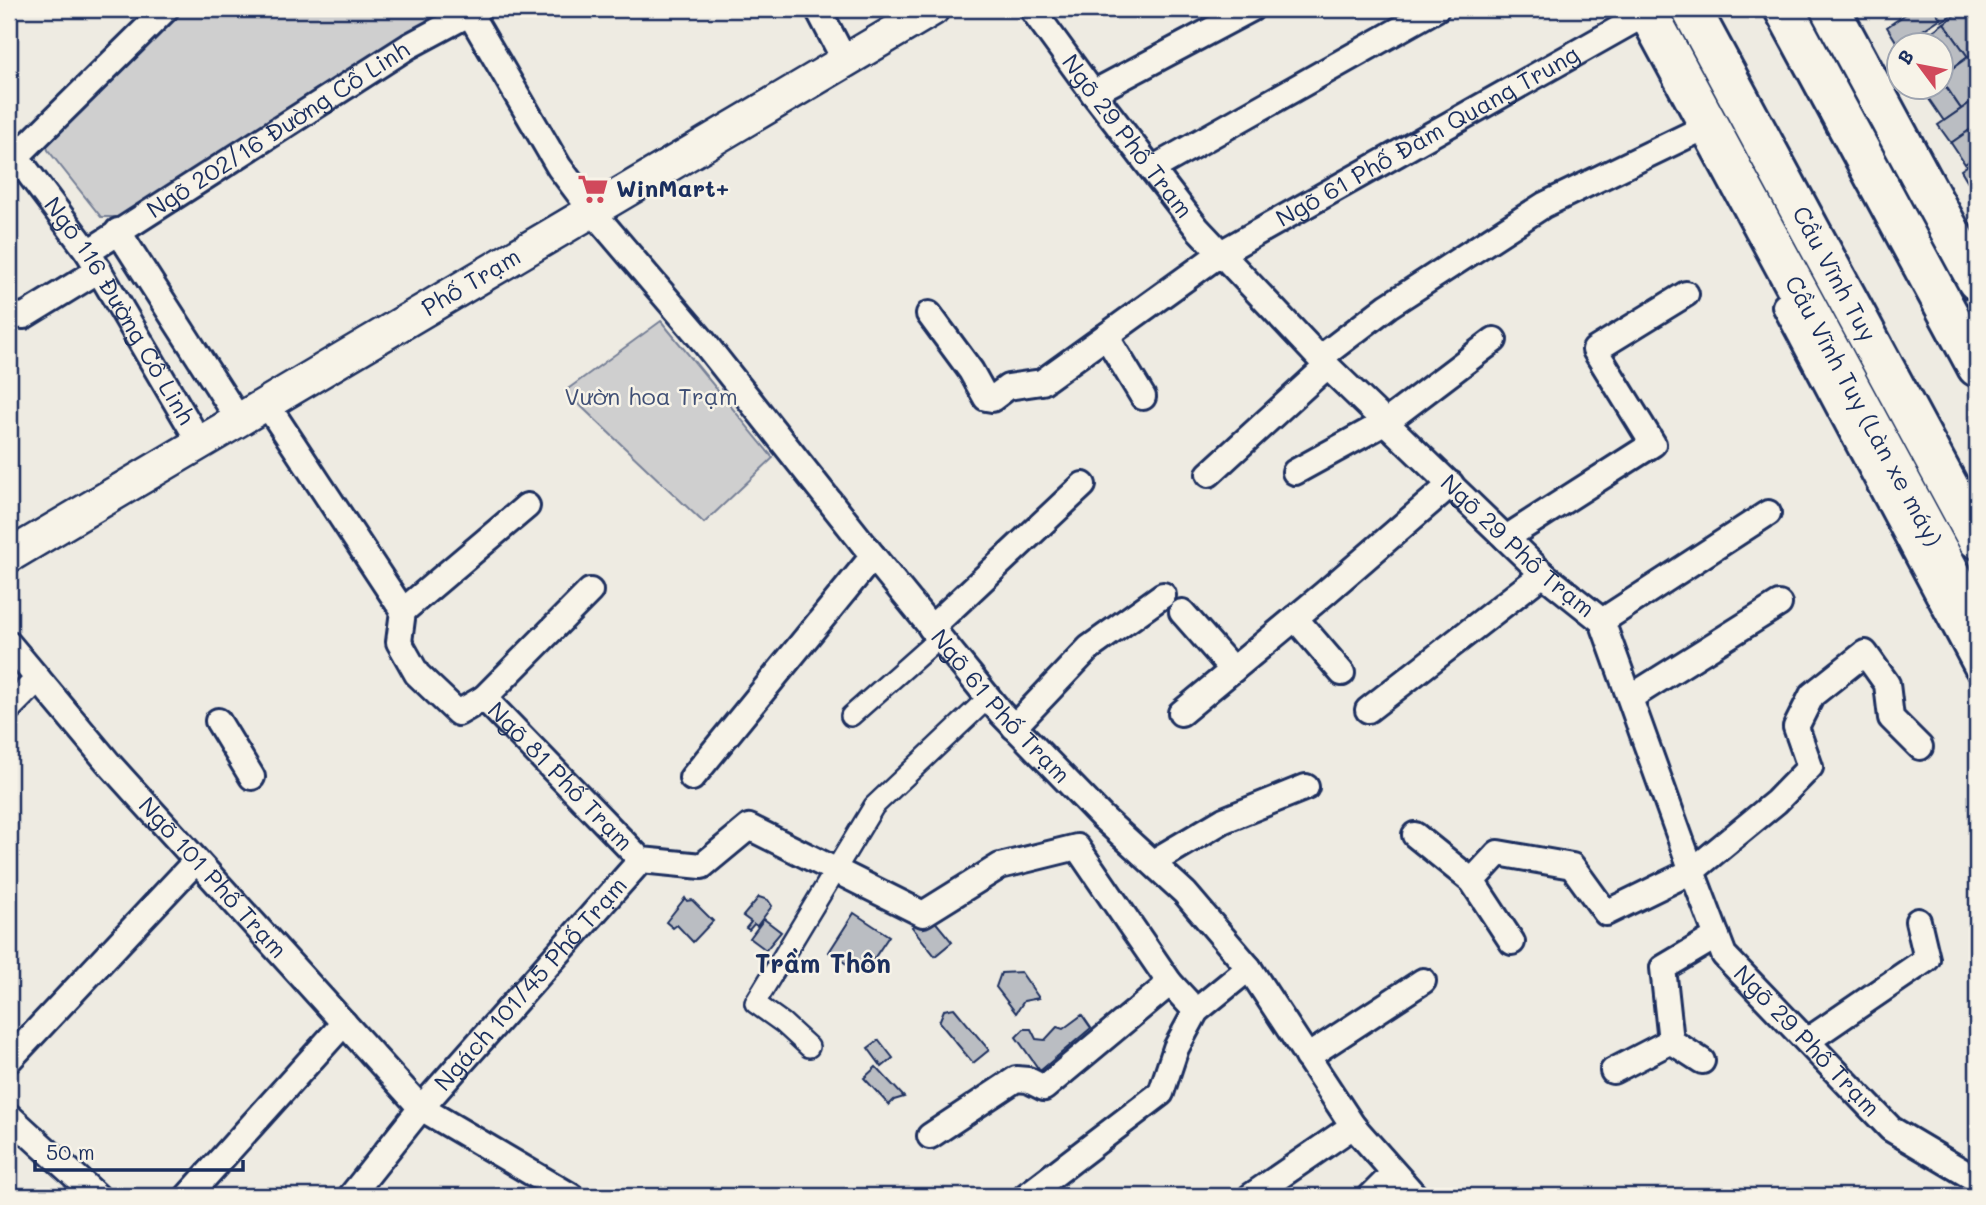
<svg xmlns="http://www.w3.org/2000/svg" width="1986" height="1205" viewBox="0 0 1986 1205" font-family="Mali,sans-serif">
<rect width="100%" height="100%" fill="#eeebe2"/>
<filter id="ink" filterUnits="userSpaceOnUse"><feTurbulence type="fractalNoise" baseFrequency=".0143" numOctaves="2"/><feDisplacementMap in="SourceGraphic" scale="14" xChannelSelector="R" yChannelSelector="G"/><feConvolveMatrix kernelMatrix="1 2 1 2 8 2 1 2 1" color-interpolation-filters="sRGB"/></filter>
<g filter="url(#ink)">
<!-- green -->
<g fill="#cfcfcf" stroke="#757f96" stroke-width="2">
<path d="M 179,9 L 429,9 L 426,22 L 121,217 L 101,217 L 48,150 L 45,140 Z"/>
<path d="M 661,321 L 773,458 L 704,523 L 565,391 Z"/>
</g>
<!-- building -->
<g fill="#babdc2" stroke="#1b2f5e" stroke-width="2">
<path d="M 1913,9 L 1934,9 L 1941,18 L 1899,46 L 1887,27 Z"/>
<path d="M 1934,9 L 1961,9 L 1942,21 Z"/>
<path d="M 1964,9 L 1972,9 L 1977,16 L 1977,51 L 1968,57 L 1944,23 Z"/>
<path d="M 1944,23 L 1968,57 L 1940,77 L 1940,46 L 1918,46 L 1916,43 Z"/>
<path d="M 1971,55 L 1977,63 L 1977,98 L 1961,109 L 1940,77 Z"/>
<path d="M 1940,79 L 1961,109 L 1944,121 L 1922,89 L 1940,88 Z"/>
<path d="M 1973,101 L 1977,107 L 1977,125 L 1951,143 L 1938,125 Z"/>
<path d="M 1977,125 L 1977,155 L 1965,164 L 1951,143 Z"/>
<path d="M 1977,159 L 1977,197 L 1961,170 Z"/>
<path d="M 759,897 L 768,900 L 772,906 L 757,926 L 754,924 L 749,930 L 746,928 L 751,922 L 743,916 Z"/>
<path d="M 685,898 L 687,901 L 692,900 L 713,921 L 693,942 L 677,925 L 673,928 L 666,922 Z"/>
<path d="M 854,913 L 889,936 L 863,975 L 829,952 Z"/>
<path d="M 929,914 L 952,942 L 935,956 L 912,927 Z"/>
<path d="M 764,919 L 781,932 L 766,950 L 750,938 Z"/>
<path d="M 1021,972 L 1039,998 L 1024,1001 L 1016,1013 L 996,987 L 1001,973 Z"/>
<path d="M 954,1008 L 989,1050 L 973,1063 L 939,1022 L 944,1010 Z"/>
<path d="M 1082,1015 L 1091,1028 L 1040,1071 L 1016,1037 L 1024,1029 L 1031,1029 L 1036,1039 L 1045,1040 L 1057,1027 L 1063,1029 Z"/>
<path d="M 879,1040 L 893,1058 L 882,1067 L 868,1048 Z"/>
<path d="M 876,1067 L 904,1097 L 894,1100 L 889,1105 L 864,1078 Z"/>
</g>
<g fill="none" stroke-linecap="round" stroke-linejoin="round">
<!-- pedestrian casing -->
<g stroke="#1b2f5e" stroke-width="24">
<g id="pedestrian">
<path d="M 851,716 L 939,638"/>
<path d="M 809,1047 L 783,1023 L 755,1003 L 874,806 L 988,698"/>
</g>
</g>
<!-- minor casing -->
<g stroke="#1b2f5e" stroke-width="30">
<g id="minor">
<path id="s1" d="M 467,9 L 559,167 L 592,211 L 703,341 L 873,556 L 1001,713 L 1101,816 L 1185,893 L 1249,968 L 1353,1126 L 1415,1196"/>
<path d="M 818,9 L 845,61"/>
<path id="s2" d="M 1032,9 L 1093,93 L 1197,228 L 1327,366 L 1543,574 L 1602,621 L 1692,871 L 1724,955 L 1891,1129 L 1977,1180"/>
<path d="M 1093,93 L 1251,9"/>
<path id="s3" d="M 9,147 L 88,252 L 200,443"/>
<path d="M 16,157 L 166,9"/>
<path d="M 1152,169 L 1436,9"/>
<path d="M 118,231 L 239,420"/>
<path id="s4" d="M 88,252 L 409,46 L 478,9"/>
<path d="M 1785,306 L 1977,668"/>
<path d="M 9,312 L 12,315 L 24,316 L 99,270"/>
<path id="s5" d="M 929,314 L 971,371 L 986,398 L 992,399 L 1008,387 L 1042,382 L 1221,253 L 1633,21"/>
<path d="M 1106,336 L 1143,397"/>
<path d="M 1320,358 L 1388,306 L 1544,205 L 1693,133"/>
<path id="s6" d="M 266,403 L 403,611 L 399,642 L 417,674 L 458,713 L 484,698 L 641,860 L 702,866 L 749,827 L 923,914 L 1000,866 L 1077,847 L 1170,983 L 1196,1011"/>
<path d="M 1295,472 L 1386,422 L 1494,340"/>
<path d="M 1209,474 L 1327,366"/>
<path d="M 1506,538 L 1653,444 L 1595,350 L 1686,294"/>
<path d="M 403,611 L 527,506"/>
<path d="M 1182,612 L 1233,670"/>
<path d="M 1295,618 L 1342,673"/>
<path d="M 1602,621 L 1768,513"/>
<path d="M 931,628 L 1083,485"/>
<path id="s7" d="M 9,644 L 111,766 L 421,1108 L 571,1196"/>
<path d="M 1631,697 L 1779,604"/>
<path d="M 484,698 L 590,591"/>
<path d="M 9,708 L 38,679"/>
<path d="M 1368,710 L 1543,574"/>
<path d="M 1181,713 L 1324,594 L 1451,484"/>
<path d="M 218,721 L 252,777"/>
<path d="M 1014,727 L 1089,648 L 1163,595"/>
<path d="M 692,778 L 873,556"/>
<path d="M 1415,835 L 1472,881 L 1512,942"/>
<path d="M 1153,862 L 1224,820 L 1306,787"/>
<path d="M 1472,881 L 1498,853 L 1572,866 L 1606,913 L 1692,871 L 1776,802 L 1810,767 L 1796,727 L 1812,695 L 1865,653 L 1887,684 L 1891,718 L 1920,747"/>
<path d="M 1671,1041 L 1702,1061"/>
<path d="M 1807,1041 L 1927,959 L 1918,921"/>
<path d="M 1307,1057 L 1423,981"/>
<path d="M 9,1060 L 196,861"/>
<path d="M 1613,1071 L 1671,1041 L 1663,968 L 1717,936"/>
<path d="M 9,1116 L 97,1196"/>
<path d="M 930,1136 L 1016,1079 L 1028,1080 L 1044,1088 L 1170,983"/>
<path d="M 188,1196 L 344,1023"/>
<path id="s8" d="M 351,1196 L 421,1108 L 641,860"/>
<path d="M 1026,1196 L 1161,1093 L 1176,1048 L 1196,1011 L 1249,968"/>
<path d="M 1251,1196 L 1353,1126"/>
<path d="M 1371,1196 L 1394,1173"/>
</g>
</g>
<!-- tertiary casing -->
<g stroke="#1b2f5e" stroke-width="37">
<g id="tertiary">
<path id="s9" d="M 9,556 L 933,9"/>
</g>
</g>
<!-- trunk casing -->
<g stroke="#1b2f5e" stroke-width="44">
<g id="trunk">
<path id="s10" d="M 1646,9 L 1977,622"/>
<path id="s11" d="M 1691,9 L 1977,539"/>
<path d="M 1784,9 L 1977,367"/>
<path d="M 1830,9 L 1977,281"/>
</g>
</g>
<!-- pedestrian -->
<use href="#pedestrian" stroke="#f7f3e8" stroke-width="19"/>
<!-- minor -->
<use href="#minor" stroke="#f7f3e8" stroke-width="24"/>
<!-- tertiary -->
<use href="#tertiary" stroke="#f7f3e8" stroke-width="32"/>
<!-- trunk -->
<use href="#trunk" stroke="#f7f3e8" stroke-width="38"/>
</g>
</g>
<!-- icons -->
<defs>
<g id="supermarket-bare" transform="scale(2.415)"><path d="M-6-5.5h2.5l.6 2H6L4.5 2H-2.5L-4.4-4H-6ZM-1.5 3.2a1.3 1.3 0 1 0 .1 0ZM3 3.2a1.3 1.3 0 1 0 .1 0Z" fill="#d1495b" stroke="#f7f3e8" stroke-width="2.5" paint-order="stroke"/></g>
</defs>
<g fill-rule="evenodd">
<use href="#supermarket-bare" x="593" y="189"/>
</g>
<g text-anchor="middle" stroke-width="5" stroke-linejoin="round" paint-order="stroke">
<!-- street labels -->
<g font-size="24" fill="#1b2f5e" stroke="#f7f3e8">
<text dy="8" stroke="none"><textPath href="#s4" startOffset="226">Ngõ 202/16 Đường Cổ Linh</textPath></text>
<text dy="8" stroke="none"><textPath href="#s2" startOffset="159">Ngõ 29 Phố Trạm</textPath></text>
<text dy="8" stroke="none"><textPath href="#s5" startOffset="620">Ngõ 61 Phố Đàm Quang Trung</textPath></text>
<text dy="8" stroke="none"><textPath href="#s11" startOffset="301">Cầu Vĩnh Tuy</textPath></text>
<text dy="8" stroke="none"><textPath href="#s9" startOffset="537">Phố Trạm</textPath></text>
<text dy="8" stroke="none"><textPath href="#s3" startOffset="198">Ngõ 116 Đường Cổ Linh</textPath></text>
<text dy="8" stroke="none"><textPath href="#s10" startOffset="457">Cầu Vĩnh Tuy (Làn xe máy)</textPath></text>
<text dy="8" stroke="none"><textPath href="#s2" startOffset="726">Ngõ 29 Phố Trạm</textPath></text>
<text dy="8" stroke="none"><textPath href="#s1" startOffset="880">Ngõ 61 Phố Trạm</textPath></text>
<text dy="8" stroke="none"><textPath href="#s6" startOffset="513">Ngõ 81 Phố Trạm</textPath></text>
<text dy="8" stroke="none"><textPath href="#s7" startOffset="310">Ngõ 101 Phố Trạm</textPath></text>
<text dy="8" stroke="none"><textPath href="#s8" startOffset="278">Ngách 101/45 Phố Trạm</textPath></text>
<text dy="8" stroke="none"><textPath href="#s2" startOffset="1314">Ngõ 29 Phố Trạm</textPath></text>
</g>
<!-- poi labels -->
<g font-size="24" font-weight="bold" fill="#1b2f5e" stroke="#f7f3e8" text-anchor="start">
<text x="616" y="197">WinMart+</text>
</g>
<!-- park labels -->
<g font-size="24" fill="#3f4f75" stroke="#f7f3e8">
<text x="651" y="405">Vườn hoa Trạm</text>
</g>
<!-- neighbourhood labels -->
<g font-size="26" font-weight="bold" fill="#1b2f5e" stroke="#f7f3e8">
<text x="823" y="973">Trầm Thôn</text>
</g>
</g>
<!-- margin -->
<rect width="1986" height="1205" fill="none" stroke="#f7f3e8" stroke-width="35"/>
<rect x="18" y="18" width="1951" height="1170" fill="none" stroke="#1b2f5e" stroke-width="2.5" filter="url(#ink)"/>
<!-- north arrow -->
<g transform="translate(1920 66) rotate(302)"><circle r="33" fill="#f7f3e8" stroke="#9fa5b1" stroke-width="2"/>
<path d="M0-5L12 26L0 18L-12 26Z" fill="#d1495b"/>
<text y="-10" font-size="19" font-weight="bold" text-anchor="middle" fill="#1b2f5e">B</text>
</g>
<!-- scale -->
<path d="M35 1160v10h208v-10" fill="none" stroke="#1b2f5e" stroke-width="3.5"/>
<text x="46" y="1160" font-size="21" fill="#1b2f5e" stroke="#f7f3e8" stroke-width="5" paint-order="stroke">50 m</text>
</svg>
